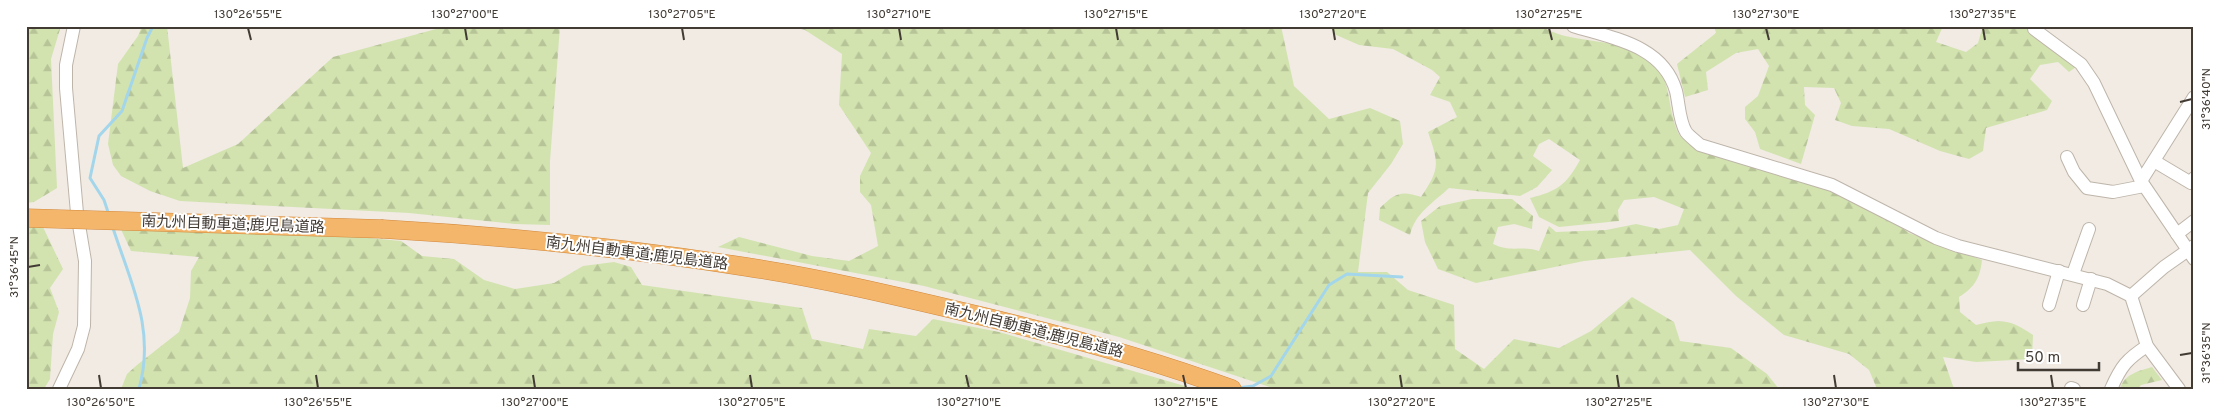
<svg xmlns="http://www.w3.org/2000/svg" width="2220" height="415" viewBox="0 0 2220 415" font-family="Overpass,'Noto Sans JP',sans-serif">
<defs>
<pattern id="forest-firs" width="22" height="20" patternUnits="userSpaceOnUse" patternTransform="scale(1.25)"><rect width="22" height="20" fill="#d2e3af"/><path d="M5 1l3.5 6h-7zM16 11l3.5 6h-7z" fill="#b6c497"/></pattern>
</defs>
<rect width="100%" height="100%" fill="#f1ebe4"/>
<!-- forest -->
<g fill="url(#forest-firs)">
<path d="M 26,26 L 61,26 L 51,59 L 57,188 L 34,202 L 26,203 Z"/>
<path d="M 142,26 L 167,26 L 183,168 L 238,144 L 333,57 L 447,26 L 560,26 L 550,161 L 550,225 L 515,224 L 409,213 L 180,201 L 150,191 L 121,176 L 113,165 L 108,144 L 118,64 L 138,36 Z"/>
<path d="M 789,26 L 1281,26 L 1294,86 L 1329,119 L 1370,108 L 1400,121 L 1403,144 L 1391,164 L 1368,193 L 1358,272 L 1387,272 L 1408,290 L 1454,305 L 1455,349 L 1484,369 L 1514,339 L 1559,348 L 1591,331 L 1632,297 L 1674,322 L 1680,341 L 1731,348 L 1767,374 L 1779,389 L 1276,389 L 1119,337 L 924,286 L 718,247 L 739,237 L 812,256 L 849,261 L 878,246 L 871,205 L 860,192 L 860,176 L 871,153 L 839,105 L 842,54 L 805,30 Z"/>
<path d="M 1331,26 L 1540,26 C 1548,30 1557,34 1565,36 C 1599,44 1636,40 1660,71 C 1670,83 1669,118 1680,136 L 1853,192 L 1909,233 L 1982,260 C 1980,278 1975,287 1959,297 L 1960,312 L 1976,325 C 2000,318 2012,320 2033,335 L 2032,359 L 1976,362 L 1943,357 L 1954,389 L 1877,389 L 1869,370 L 1849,354 L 1784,335 L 1736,296 L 1690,250 L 1584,261 L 1476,283 L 1438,269 L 1425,242 L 1421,221 L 1440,206 L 1472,199 L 1512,199 L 1533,216 L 1532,229 L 1514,224 L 1498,227 L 1493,244 C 1512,253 1520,245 1539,251 L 1549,226 L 1556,232 L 1606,230 L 1636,224 L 1659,229 L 1678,225 L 1684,209 L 1654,197 L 1624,200 L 1618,210 L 1619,221 L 1559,227 L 1539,217 L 1530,198 C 1558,191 1566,185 1580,160 L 1549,139 L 1539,144 L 1533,156 L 1552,170 L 1537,187 L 1520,196 L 1449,188 C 1433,203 1415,213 1410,235 L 1379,220 L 1380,208 C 1395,193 1401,190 1421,197 C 1440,169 1439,164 1428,132 L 1457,117 L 1450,102 L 1430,95 L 1440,77 L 1432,70 L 1393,49 L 1359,45 L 1334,34 Z"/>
<path d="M 1714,26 L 1943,26 L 1936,42 L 1966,52 L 1978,43 L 1983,26 L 2029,26 L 2076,67 L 2069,72 L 2058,62 L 2040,65 L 2030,79 L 2052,101 L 2047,110 L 1986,128 L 1983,151 L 1969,159 L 1940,151 L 1889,129 L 1852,126 L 1835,120 L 1841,103 L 1834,88 L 1804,87 L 1805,105 L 1815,115 L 1801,164 L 1760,149 L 1755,132 L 1745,119 L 1745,107 L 1758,96 L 1769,66 L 1758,49 L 1736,53 L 1706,72 L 1708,90 L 1685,97 L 1677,64 L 1716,33 Z"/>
<path d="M 118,223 L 328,234 L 401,241 L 422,256 L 454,259 L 484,280 L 515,289 L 554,283 L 583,266 L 614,262 L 631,267 L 642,285 L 802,308 L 812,339 L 863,349 L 869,329 L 916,336 L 933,319 L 999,332 L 1195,389 L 121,389 L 127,374 L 137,365 L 179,332 L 190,298 L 191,271 L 199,257 L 131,251 Z"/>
<path d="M 26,227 L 43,227 L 63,269 L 50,288 L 59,312 L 53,334 L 50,379 L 44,389 L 26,389 Z"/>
<path d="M 2152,367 L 2162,380 L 2141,385 L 2138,389 L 2120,389 C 2124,374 2139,371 2152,367 Z"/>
</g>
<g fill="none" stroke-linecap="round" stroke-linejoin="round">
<!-- stream -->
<g stroke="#a3d6eb" stroke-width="3">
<path d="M 109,215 L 104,200 L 90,178 L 99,136 L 122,111 L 147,38 L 153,26"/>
<path d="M 112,225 C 130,282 156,328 139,389"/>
<path d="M 1238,388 L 1253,386 L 1271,376 L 1329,285 L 1347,274 L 1402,277"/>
</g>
<!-- minor casing -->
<g stroke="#beb5aa" stroke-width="14">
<g id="minor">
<path d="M 1573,26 C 1612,38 1663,45 1676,91 C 1679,103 1679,121 1686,132 C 1690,137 1696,141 1700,145 L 1832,185 L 1936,238 L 1958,246 L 2107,284 L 2131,296 L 2147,346 L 2179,389"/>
<path d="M 2034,26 L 2034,29 L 2081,64 L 2094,83 L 2141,181 L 2194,259"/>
<path d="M 2067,157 L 2074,172 L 2087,188 L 2113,192 L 2144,186"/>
<path d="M 2154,161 L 2191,183 L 2194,178"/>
<path d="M 2141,181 L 2194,97"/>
<path d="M 2177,234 L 2194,221"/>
<path d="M 2073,274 L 2089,229"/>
<path d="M 2131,296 L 2164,267 L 2194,246"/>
<path d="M 2049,305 L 2059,271"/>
<path d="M 2083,305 L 2091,279"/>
<path d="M 2071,388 L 2074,389"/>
<path d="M 59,389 L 78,349 L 84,326 L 85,261 L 77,213 L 66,88 L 66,65 L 74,26"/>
<path d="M 2111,389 C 2121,366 2127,359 2147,346"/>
</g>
</g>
<!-- highway casing -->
<g stroke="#d2883c" stroke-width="19">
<path id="highway" d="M 383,229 C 505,236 626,248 747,267 C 820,278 892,295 964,312 C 1055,333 1145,357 1232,389"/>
</g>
<!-- minor -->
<use href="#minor" stroke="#fff" stroke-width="12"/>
<!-- highway -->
<use href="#highway" stroke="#f4b66b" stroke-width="18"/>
<!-- highway-bridge casing -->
<g stroke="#d2883c" stroke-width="19" stroke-linecap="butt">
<path id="highway-bridge" d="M 26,218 L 383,229"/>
</g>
<!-- highway-bridge -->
<use href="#highway-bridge" stroke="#f4b66b" stroke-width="18"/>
</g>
<!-- ticks -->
<path fill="none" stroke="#423b34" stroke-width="2" d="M 248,28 L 251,40M 465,28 L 467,40M 682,28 L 684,40M 899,28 L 901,40M 1116,28 L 1118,40M 1333,28 L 1335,40M 1549,28 L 1552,40M 1766,28 L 1769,40M 1983,28 L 1985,40M 2180,102 L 2192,99M 28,267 L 40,265M 2180,355 L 2192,353M 99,375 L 101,388M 316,375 L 318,388M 533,375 L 535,388M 750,375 L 752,388M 966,375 L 969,388M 1183,375 L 1186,388M 1400,375 L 1402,388M 1617,375 L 1619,388M 1834,375 L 1836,388M 2051,375 L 2053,388"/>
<g text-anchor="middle" stroke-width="4" stroke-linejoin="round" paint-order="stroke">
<!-- street labels -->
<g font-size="15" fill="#423b34" stroke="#fff">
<text transform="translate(233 224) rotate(2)" y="5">南九州自動車道;鹿児島道路</text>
<text transform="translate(637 253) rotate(7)" y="5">南九州自動車道;鹿児島道路</text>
<text transform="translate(1034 330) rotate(14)" y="5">南九州自動車道;鹿児島道路</text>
</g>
</g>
<!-- border -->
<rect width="2220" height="415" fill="none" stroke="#ffffff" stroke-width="55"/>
<!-- scale -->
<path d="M2018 362v8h81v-8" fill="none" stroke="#423b34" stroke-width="2.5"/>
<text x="2025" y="362" font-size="15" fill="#423b34" stroke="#ffffff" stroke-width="4" paint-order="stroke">50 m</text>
<rect x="28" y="28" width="2164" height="360" fill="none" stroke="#423b34" stroke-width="2"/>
<g font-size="12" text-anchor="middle" fill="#423b34">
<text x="248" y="18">130°26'55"E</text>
<text x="465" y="18">130°27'00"E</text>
<text x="682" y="18">130°27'05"E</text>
<text x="899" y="18">130°27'10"E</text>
<text x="1116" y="18">130°27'15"E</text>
<text x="1333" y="18">130°27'20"E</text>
<text x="1549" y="18">130°27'25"E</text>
<text x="1766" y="18">130°27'30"E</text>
<text x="1983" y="18">130°27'35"E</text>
<text transform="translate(2206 99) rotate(-90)" y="4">31°36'40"N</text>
<text transform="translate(14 267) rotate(-90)" y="4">31°36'45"N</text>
<text transform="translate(2206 353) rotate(-90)" y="4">31°36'35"N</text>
<text x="101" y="406">130°26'50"E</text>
<text x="318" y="406">130°26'55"E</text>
<text x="535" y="406">130°27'00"E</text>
<text x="752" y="406">130°27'05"E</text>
<text x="969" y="406">130°27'10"E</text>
<text x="1186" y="406">130°27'15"E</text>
<text x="1402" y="406">130°27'20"E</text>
<text x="1619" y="406">130°27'25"E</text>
<text x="1836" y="406">130°27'30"E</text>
<text x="2053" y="406">130°27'35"E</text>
</g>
</svg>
